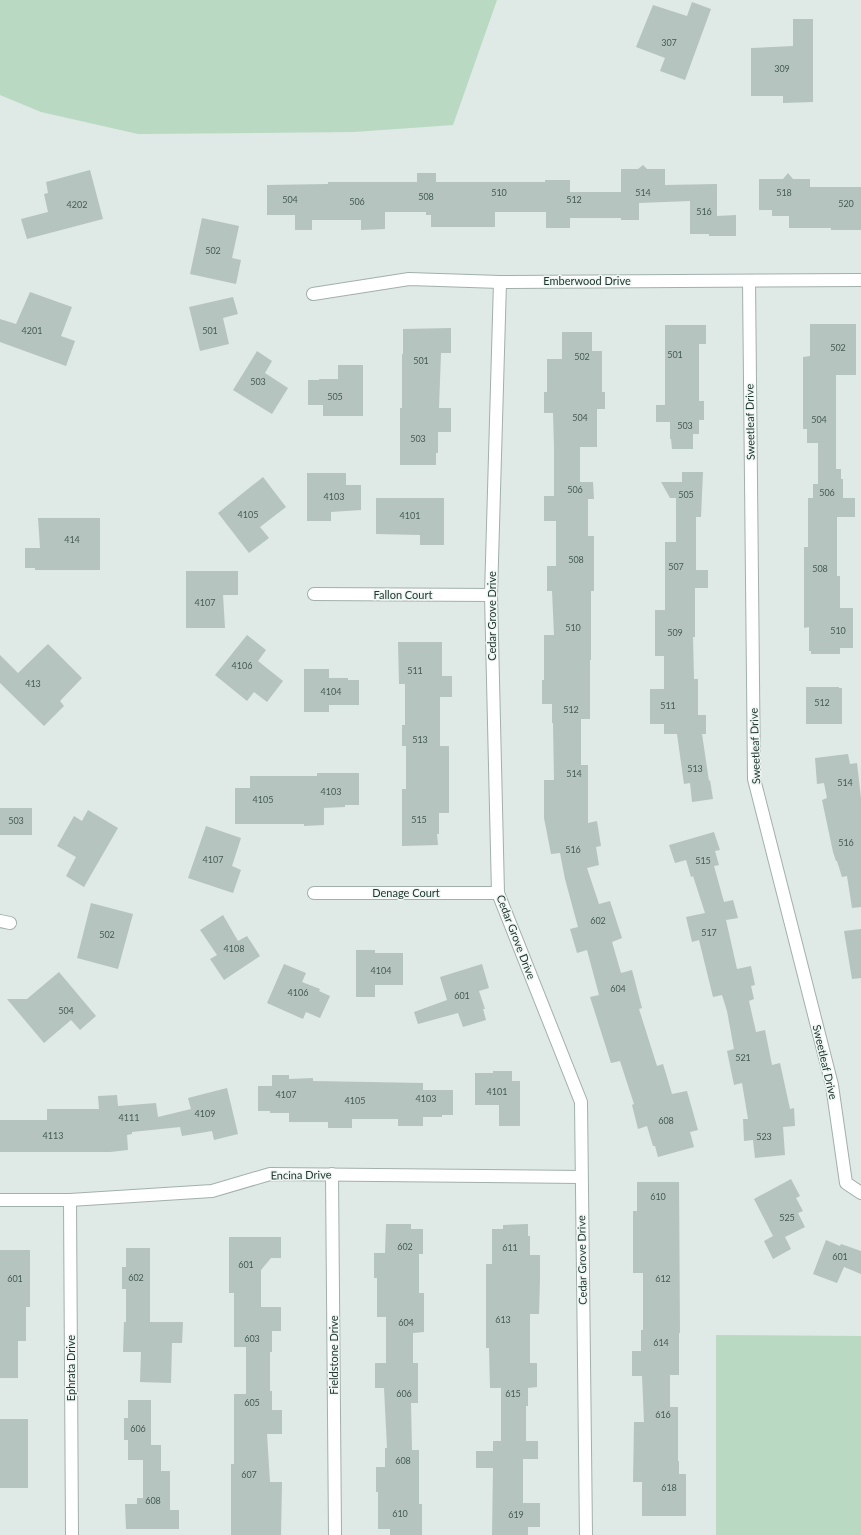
<svg xmlns="http://www.w3.org/2000/svg" width="861" height="1535" viewBox="0 0 861 1535" font-family="Lato,sans-serif">
<rect width="100%" height="100%" fill="#dfe9e5"/>
<!-- green -->
<g fill="#b9d9c2">
<path d="M 0,0 L 497,0 L 453,125 L 354,132 L 138,134 L 41,112 L 0,95 Z"/>
<path d="M 716,1335 L 861,1336 L 861,1535 L 716,1535 Z"/>
</g>
<!-- building -->
<g fill="#b5c4be">
<path d="M 692,2 L 711,9 L 685,80 L 660,71 L 665,58 L 636,47 L 653,5 L 687,16 Z"/>
<path d="M 793,19 L 813,19 L 813,102 L 783,103 L 783,96 L 751,96 L 751,48 L 793,46 Z"/>
<path d="M 643,165 L 647,169 L 665,169 L 665,185 L 717,184 L 717,216 L 736,215 L 736,236 L 709,236 L 709,234 L 690,234 L 690,201 L 639,203 L 639,220 L 621,220 L 621,218 L 570,218 L 570,228 L 546,228 L 546,212 L 495,212 L 495,227 L 431,227 L 431,215 L 426,215 L 426,212 L 385,212 L 385,229 L 361,230 L 361,220 L 312,220 L 312,230 L 295,230 L 295,215 L 267,215 L 267,185 L 328,184 L 328,182 L 417,182 L 417,173 L 436,173 L 436,182 L 545,182 L 545,180 L 570,180 L 570,192 L 621,192 L 621,169 L 638,169 Z"/>
<path d="M 90,170 L 103,219 L 27,239 L 21,219 L 48,212 L 44,194 L 48,193 L 46,182 Z"/>
<path d="M 788,173 L 793,179 L 810,179 L 810,187 L 861,187 L 861,230 L 831,230 L 831,228 L 789,228 L 789,216 L 772,216 L 772,210 L 759,210 L 759,179 L 783,179 Z"/>
<path d="M 202,218 L 239,226 L 232,258 L 241,260 L 236,284 L 190,274 Z"/>
<path d="M 30,292 L 72,307 L 61,336 L 75,341 L 66,366 L 0,342 L 0,319 L 16,324 Z"/>
<path d="M 233,297 L 238,314 L 223,318 L 229,344 L 200,351 L 189,307 Z"/>
<path d="M 810,324 L 856,324 L 856,375 L 836,375 L 836,469 L 841,469 L 841,479 L 843,479 L 843,498 L 855,498 L 855,517 L 837,517 L 837,576 L 840,576 L 840,608 L 853,608 L 853,648 L 840,648 L 840,654 L 811,654 L 811,651 L 809,651 L 809,627 L 804,628 L 804,547 L 808,547 L 808,498 L 813,498 L 813,484 L 818,484 L 818,443 L 807,443 L 807,429 L 803,429 L 803,357 L 810,356 Z"/>
<path d="M 665,325 L 706,325 L 706,344 L 699,344 L 699,401 L 704,401 L 704,420 L 699,420 L 699,434 L 693,434 L 693,449 L 672,449 L 671,439 L 670,439 L 670,422 L 656,422 L 656,405 L 665,405 Z"/>
<path d="M 451,328 L 451,353 L 441,353 L 439,408 L 451,408 L 451,432 L 438,432 L 438,453 L 436,453 L 436,465 L 400,465 L 400,408 L 402,408 L 402,354 L 403,354 L 403,329 Z"/>
<path d="M 562,332 L 592,332 L 592,351 L 602,351 L 602,392 L 605,392 L 605,409 L 597,409 L 597,447 L 580,447 L 580,482 L 593,482 L 594,499 L 588,499 L 588,536 L 594,536 L 594,591 L 591,591 L 591,660 L 590,660 L 590,719 L 581,719 L 581,765 L 588,765 L 588,823 L 597,821 L 601,846 L 596,847 L 599,865 L 587,868 L 599,904 L 610,901 L 622,938 L 612,942 L 621,973 L 632,970 L 642,1008 L 639,1009 L 657,1066 L 663,1064 L 672,1094 L 687,1091 L 698,1130 L 690,1132 L 694,1147 L 658,1157 L 655,1146 L 653,1146 L 647,1126 L 638,1129 L 632,1105 L 634,1104 L 620,1061 L 611,1063 L 590,997 L 599,995 L 587,950 L 577,953 L 570,929 L 578,927 L 565,879 L 560,853 L 551,854 L 544,818 L 544,780 L 554,780 L 553,723 L 552,723 L 552,704 L 542,704 L 542,680 L 544,680 L 544,635 L 554,635 L 552,591 L 547,591 L 547,566 L 556,566 L 556,521 L 544,521 L 544,496 L 554,496 L 554,447 L 553,413 L 544,413 L 544,392 L 547,392 L 547,359 L 562,359 Z"/>
<path d="M 257,351 L 272,361 L 265,373 L 288,388 L 272,414 L 233,390 Z"/>
<path d="M 338,365 L 363,365 L 363,416 L 323,416 L 323,405 L 308,405 L 308,380 L 319,380 L 319,379 L 338,379 Z"/>
<path d="M 682,472 L 703,472 L 701,517 L 696,517 L 696,570 L 708,570 L 708,588 L 695,588 L 695,637 L 693,637 L 694,679 L 698,679 L 698,715 L 706,715 L 706,734 L 702,734 L 709,781 L 710,780 L 713,799 L 692,802 L 690,783 L 684,784 L 677,734 L 664,734 L 664,724 L 650,724 L 650,689 L 664,689 L 664,656 L 655,656 L 655,610 L 665,610 L 665,542 L 676,542 L 676,498 L 670,498 L 661,482 L 682,482 Z"/>
<path d="M 307,473 L 346,473 L 346,485 L 361,485 L 361,510 L 331,512 L 331,521 L 307,521 Z"/>
<path d="M 263,477 L 286,507 L 260,527 L 269,538 L 249,553 L 218,513 Z"/>
<path d="M 376,498 L 444,498 L 444,545 L 420,545 L 420,535 L 376,534 Z"/>
<path d="M 38,518 L 100,518 L 100,570 L 35,570 L 35,568 L 25,568 L 25,548 L 40,548 Z"/>
<path d="M 186,571 L 238,571 L 238,595 L 223,595 L 225,628 L 186,628 Z"/>
<path d="M 247,635 L 266,650 L 258,661 L 283,681 L 267,702 L 254,692 L 247,701 L 215,675 Z"/>
<path d="M 398,642 L 442,642 L 442,676 L 452,676 L 452,697 L 440,697 L 440,746 L 449,746 L 449,813 L 439,813 L 439,834 L 437,834 L 438,845 L 402,846 L 402,789 L 406,789 L 406,746 L 402,746 L 402,725 L 405,725 L 405,684 L 399,684 Z"/>
<path d="M 48,644 L 82,678 L 60,701 L 64,706 L 44,726 L 0,683 L 0,655 L 18,673 Z"/>
<path d="M 304,669 L 329,669 L 329,678 L 348,678 L 348,680 L 359,680 L 359,705 L 329,705 L 329,712 L 304,712 Z"/>
<path d="M 806,687 L 839,687 L 839,688 L 842,688 L 842,724 L 806,724 Z"/>
<path d="M 848,754 L 850,764 L 857,763 L 861,798 L 861,907 L 852,908 L 847,876 L 842,877 L 837,861 L 836,861 L 833,852 L 822,800 L 827,798 L 824,783 L 817,784 L 815,758 Z"/>
<path d="M 317,773 L 359,773 L 359,805 L 345,805 L 345,807 L 324,808 L 324,825 L 304,826 L 304,824 L 235,824 L 235,788 L 250,788 L 250,776 L 317,776 Z"/>
<rect x="0" y="808" width="32" height="27"/>
<path d="M 88,810 L 118,828 L 84,887 L 66,876 L 76,857 L 57,846 L 74,816 L 82,821 Z"/>
<path d="M 206,826 L 241,838 L 232,866 L 241,870 L 233,893 L 188,878 Z"/>
<path d="M 714,832 L 720,850 L 715,851 L 719,865 L 714,866 L 724,902 L 733,900 L 738,918 L 726,920 L 737,969 L 751,966 L 755,985 L 751,986 L 754,999 L 749,1001 L 756,1032 L 765,1030 L 772,1065 L 780,1063 L 790,1109 L 794,1108 L 795,1126 L 783,1127 L 785,1155 L 755,1158 L 753,1140 L 744,1141 L 743,1119 L 748,1119 L 742,1083 L 734,1085 L 727,1051 L 734,1049 L 727,1011 L 722,995 L 713,997 L 699,940 L 692,942 L 686,917 L 705,913 L 693,876 L 691,877 L 686,860 L 675,863 L 669,845 Z"/>
<path d="M 91,903 L 133,914 L 118,969 L 77,958 Z"/>
<path d="M 223,915 L 238,941 L 247,936 L 260,956 L 224,980 L 210,959 L 217,955 L 200,930 Z"/>
<path d="M 861,929 L 861,978 L 852,979 L 844,931 Z"/>
<path d="M 356,950 L 375,950 L 375,953 L 403,953 L 403,985 L 375,985 L 375,997 L 356,997 Z"/>
<path d="M 284,964 L 306,973 L 302,982 L 320,989 L 319,991 L 330,996 L 320,1018 L 306,1012 L 303,1019 L 267,1003 Z"/>
<path d="M 482,964 L 489,988 L 479,991 L 485,1009 L 483,1009 L 486,1020 L 463,1027 L 458,1013 L 418,1024 L 414,1012 L 447,1000 L 440,977 Z"/>
<path d="M 59,972 L 96,1016 L 80,1030 L 71,1020 L 44,1043 L 7,999 L 27,999 Z"/>
<path d="M 493,1071 L 512,1071 L 512,1081 L 520,1081 L 520,1126 L 499,1126 L 499,1105 L 475,1105 L 475,1073 L 493,1073 Z"/>
<path d="M 272,1075 L 289,1075 L 289,1079 L 313,1078 L 313,1081 L 423,1083 L 423,1090 L 453,1090 L 453,1115 L 442,1115 L 442,1117 L 423,1117 L 423,1126 L 398,1126 L 398,1119 L 352,1119 L 352,1128 L 328,1128 L 328,1122 L 289,1122 L 289,1113 L 270,1113 L 270,1111 L 258,1111 L 258,1086 L 272,1086 Z"/>
<path d="M 227,1088 L 238,1134 L 214,1140 L 212,1131 L 182,1136 L 180,1127 L 132,1132 L 132,1134 L 127,1135 L 128,1150 L 110,1152 L 0,1152 L 0,1120 L 47,1120 L 47,1109 L 99,1109 L 98,1096 L 117,1095 L 118,1106 L 156,1103 L 158,1117 L 191,1109 L 188,1098 Z"/>
<path d="M 791,1179 L 800,1196 L 796,1198 L 803,1211 L 798,1213 L 805,1227 L 785,1237 L 791,1249 L 773,1259 L 764,1241 L 773,1236 L 754,1199 Z"/>
<path d="M 637,1182 L 679,1182 L 680,1333 L 679,1333 L 679,1375 L 670,1375 L 670,1407 L 678,1407 L 678,1461 L 679,1461 L 679,1474 L 686,1474 L 686,1516 L 642,1516 L 642,1482 L 633,1482 L 634,1422 L 644,1422 L 642,1376 L 632,1376 L 632,1351 L 641,1351 L 641,1330 L 643,1330 L 643,1273 L 633,1273 L 633,1211 L 637,1211 Z"/>
<path d="M 386,1224 L 411,1224 L 411,1229 L 423,1229 L 423,1254 L 419,1254 L 419,1293 L 424,1293 L 424,1332 L 413,1333 L 413,1363 L 418,1363 L 418,1403 L 411,1403 L 412,1450 L 419,1450 L 419,1504 L 422,1504 L 422,1535 L 390,1535 L 390,1529 L 378,1529 L 378,1492 L 376,1492 L 376,1467 L 385,1467 L 385,1448 L 387,1448 L 384,1388 L 375,1388 L 375,1363 L 386,1363 L 386,1317 L 377,1317 L 377,1278 L 374,1278 L 374,1253 L 385,1253 Z"/>
<path d="M 528,1224 L 528,1236 L 530,1236 L 530,1255 L 540,1255 L 540,1279 L 539,1314 L 530,1314 L 530,1363 L 537,1363 L 537,1387 L 528,1388 L 528,1406 L 526,1406 L 526,1441 L 538,1441 L 538,1459 L 523,1459 L 523,1503 L 540,1503 L 540,1527 L 528,1527 L 528,1535 L 492,1535 L 493,1468 L 476,1468 L 476,1451 L 493,1451 L 493,1441 L 501,1441 L 501,1388 L 490,1388 L 489,1348 L 486,1348 L 486,1264 L 492,1264 L 492,1229 L 503,1229 L 503,1225 Z"/>
<path d="M 229,1237 L 281,1237 L 281,1258 L 271,1258 L 261,1270 L 261,1307 L 281,1307 L 281,1331 L 272,1331 L 272,1352 L 270,1352 L 270,1391 L 272,1391 L 272,1410 L 282,1410 L 282,1434 L 267,1434 L 270,1482 L 282,1482 L 281,1535 L 231,1535 L 231,1464 L 234,1464 L 234,1394 L 246,1394 L 246,1347 L 234,1347 L 234,1293 L 229,1293 Z"/>
<path d="M 826,1240 L 840,1246 L 841,1244 L 861,1251 L 861,1274 L 844,1267 L 837,1283 L 813,1274 Z"/>
<path d="M 126,1248 L 150,1248 L 150,1322 L 183,1322 L 182,1343 L 172,1343 L 171,1383 L 140,1382 L 141,1352 L 123,1352 L 124,1322 L 126,1322 L 126,1289 L 122,1289 L 122,1267 L 126,1267 Z"/>
<path d="M 0,1250 L 30,1250 L 30,1307 L 26,1307 L 26,1341 L 18,1341 L 18,1378 L 0,1378 Z"/>
<path d="M 128,1400 L 151,1400 L 151,1445 L 161,1445 L 161,1471 L 170,1471 L 170,1510 L 179,1510 L 179,1529 L 126,1529 L 125,1504 L 137,1504 L 137,1498 L 143,1498 L 143,1460 L 128,1460 L 128,1440 L 124,1440 L 124,1418 L 128,1418 Z"/>
<rect x="0" y="1419" width="28" height="69"/>
</g>
<g fill="none" stroke-linecap="round" stroke-linejoin="round">
<!-- street casing -->
<g stroke="#a2b0ac" stroke-width="14">
<g id="street">
<path d="M 749,281 L 754,779 L 832,1085 L 846,1183 L 861,1193"/>
<path d="M 500,282 L 491,595 L 498,893 L 581,1102 L 586,1535"/>
<path d="M 313,294 L 409,279 L 500,282 L 861,280"/>
<path d="M 314,594 L 491,595"/>
<path d="M 314,893 L 498,893"/>
<path d="M 0,921 L 10,923"/>
<path d="M 332,1174 L 335,1535"/>
<path d="M 0,1200 L 70,1200 L 212,1191 L 270,1174 L 581,1177"/>
<path d="M 70,1200 L 72,1535"/>
</g>
</g>
<!-- street -->
<use href="#street" stroke="#fff" stroke-width="12"/>
</g>
<g text-anchor="middle" stroke-width="3" stroke-linejoin="round" paint-order="stroke">
<!-- number labels -->
<g font-size="9" fill="#465b55">
<text x="669" y="46">307</text>
<text x="782" y="72">309</text>
<text x="499" y="196">510</text>
<text x="643" y="196">514</text>
<text x="784" y="196">518</text>
<text x="426" y="200">508</text>
<text x="290" y="203">504</text>
<text x="574" y="203">512</text>
<text x="357" y="205">506</text>
<text x="846" y="207">520</text>
<text x="77" y="208">4202</text>
<text x="704" y="215">516</text>
<text x="213" y="254">502</text>
<text x="32" y="334">4201</text>
<text x="210" y="334">501</text>
<text x="838" y="351">502</text>
<text x="675" y="358">501</text>
<text x="582" y="360">502</text>
<text x="421" y="364">501</text>
<text x="258" y="385">503</text>
<text x="335" y="400">505</text>
<text x="580" y="421">504</text>
<text x="819" y="423">504</text>
<text x="685" y="429">503</text>
<text x="418" y="442">503</text>
<text x="575" y="493">506</text>
<text x="827" y="496">506</text>
<text x="686" y="498">505</text>
<text x="334" y="500">4103</text>
<text x="248" y="518">4105</text>
<text x="410" y="519">4101</text>
<text x="72" y="543">414</text>
<text x="576" y="563">508</text>
<text x="676" y="570">507</text>
<text x="820" y="572">508</text>
<text x="205" y="606">4107</text>
<text x="573" y="631">510</text>
<text x="838" y="634">510</text>
<text x="675" y="636">509</text>
<text x="242" y="669">4106</text>
<text x="415" y="674">511</text>
<text x="33" y="687">413</text>
<text x="331" y="695">4104</text>
<text x="822" y="706">512</text>
<text x="668" y="709">511</text>
<text x="571" y="713">512</text>
<text x="420" y="743">513</text>
<text x="695" y="772">513</text>
<text x="574" y="777">514</text>
<text x="845" y="786">514</text>
<text x="331" y="795">4103</text>
<text x="263" y="803">4105</text>
<text x="419" y="823">515</text>
<text x="16" y="824">503</text>
<text x="846" y="846">516</text>
<text x="573" y="853">516</text>
<text x="213" y="863">4107</text>
<text x="703" y="864">515</text>
<text x="598" y="924">602</text>
<text x="709" y="936">517</text>
<text x="107" y="938">502</text>
<text x="234" y="952">4108</text>
<text x="381" y="974">4104</text>
<text x="618" y="992">604</text>
<text x="298" y="996">4106</text>
<text x="462" y="999">601</text>
<text x="66" y="1014">504</text>
<text x="743" y="1061">521</text>
<text x="497" y="1095">4101</text>
<text x="286" y="1098">4107</text>
<text x="426" y="1102">4103</text>
<text x="355" y="1104">4105</text>
<text x="205" y="1117">4109</text>
<text x="129" y="1121">4111</text>
<text x="666" y="1124">608</text>
<text x="53" y="1139">4113</text>
<text x="764" y="1140">523</text>
<text x="658" y="1200">610</text>
<text x="787" y="1221">525</text>
<text x="405" y="1250">602</text>
<text x="510" y="1251">611</text>
<text x="840" y="1260">601</text>
<text x="246" y="1268">601</text>
<text x="136" y="1281">602</text>
<text x="15" y="1282">601</text>
<text x="663" y="1282">612</text>
<text x="503" y="1323">613</text>
<text x="406" y="1326">604</text>
<text x="252" y="1342">603</text>
<text x="661" y="1346">614</text>
<text x="404" y="1397">606</text>
<text x="513" y="1397">615</text>
<text x="252" y="1406">605</text>
<text x="663" y="1418">616</text>
<text x="138" y="1432">606</text>
<text x="403" y="1464">608</text>
<text x="249" y="1478">607</text>
<text x="669" y="1491">618</text>
<text x="153" y="1504">608</text>
<text x="400" y="1517">610</text>
<text x="516" y="1518">619</text>
</g>
<!-- street labels -->
<g font-size="11" fill="#213832" stroke="#eff6f3">
<text x="587" y="285">Emberwood Drive</text>
<text transform="translate(750 422) rotate(-91)" y="4">Sweetleaf Drive</text>
<text x="403" y="599">Fallon Court</text>
<text transform="translate(492 616) rotate(-90)" y="4">Cedar Grove Drive</text>
<text transform="translate(755 746) rotate(-92)" y="4">Sweetleaf Drive</text>
<text x="406" y="897">Denage Court</text>
<text transform="translate(516 937) rotate(69)" y="4">Cedar Grove Drive</text>
<text transform="translate(825 1062) rotate(77)" y="4">Sweetleaf Drive</text>
<text transform="translate(301 1175) rotate(-1)" y="4">Encina Drive</text>
<text transform="translate(582 1260) rotate(-91)" y="4">Cedar Grove Drive</text>
<text transform="translate(334 1355) rotate(-90)" y="4">Fieldstone Drive</text>
<text transform="translate(71 1368) rotate(-90)" y="4">Ephrata Drive</text>
</g>
</g>
</svg>
